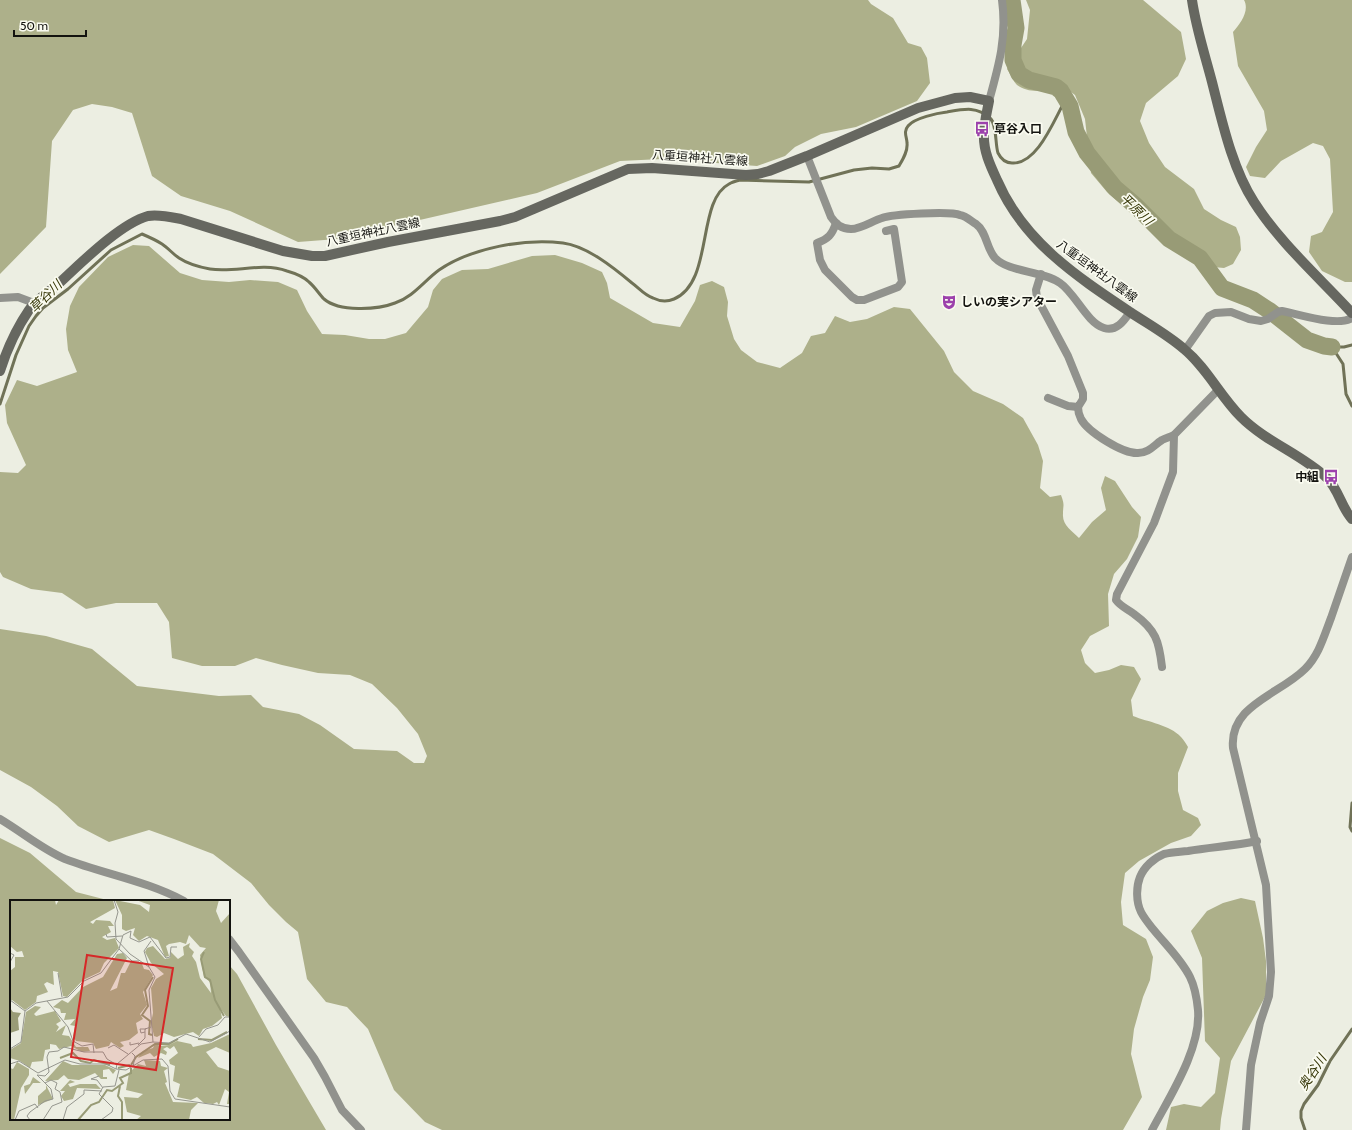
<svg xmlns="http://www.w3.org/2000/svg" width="1352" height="1130" viewBox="0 0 1352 1130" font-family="Cabin,'Noto Sans JP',sans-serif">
<rect width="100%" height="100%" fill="#eceee2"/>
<!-- forest -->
<g fill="#adb08a">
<path d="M 0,0 L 868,0 L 871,4 L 893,18 L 908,43 L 921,47 L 927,58 L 930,83 L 917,101 L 856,127 L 821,134 L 795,147 L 785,156 L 757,166 L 662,159 L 620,161 L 537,193 L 337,239 L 298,242 L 230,211 L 181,196 L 152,176 L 132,113 L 112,107 L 92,104 L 73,110 L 52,141 L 46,227 L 0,274 Z"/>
<path d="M 1026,0 L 1143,0 L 1181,32 L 1186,59 L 1178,76 L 1146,103 L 1140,121 L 1149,143 L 1165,167 L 1194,189 L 1204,209 L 1221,220 L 1236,227 L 1240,237 L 1241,250 L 1233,264 L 1224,268 L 1213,267 L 1193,247 L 1165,231 L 1135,217 L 1107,192 L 1091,173 L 1085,119 L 1075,95 L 1063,86 C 1048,90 1031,95 1017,85 C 1013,81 1010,73 1007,69 L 1027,39 L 1030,10 Z"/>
<path d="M 1244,0 L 1352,0 L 1352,282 L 1345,282 L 1322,271 L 1309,252 L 1311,236 L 1322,232 L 1333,212 L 1330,159 L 1323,146 L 1313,143 L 1281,161 L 1265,178 L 1250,176 L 1246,167 L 1256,147 L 1267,130 L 1264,111 L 1238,66 L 1233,32 C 1240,24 1250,11 1244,0 Z"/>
<path d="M 133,245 L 149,246 L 180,273 L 202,280 L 229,282 L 250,280 L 278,282 L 297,290 L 307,311 L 322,334 L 345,335 L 369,339 L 385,339 L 406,333 L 428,307 L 433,290 L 442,279 L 462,270 L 488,269 L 532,256 L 555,255 L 582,263 L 602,272 L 607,283 L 610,298 L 653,323 L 680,327 L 695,301 L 700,285 L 712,281 L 724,287 L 728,302 L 727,316 L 734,339 L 741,350 L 757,362 L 780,368 L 802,353 L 811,336 L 825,333 L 835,316 L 850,322 L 867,319 L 894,307 L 910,309 L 944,351 L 954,372 L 973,391 L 1003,404 L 1023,418 L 1038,445 L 1043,461 L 1040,488 L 1050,497 L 1061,495 C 1065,506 1063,504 1063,514 C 1062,525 1072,531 1079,538 L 1092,522 L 1106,510 L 1101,488 L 1105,476 L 1115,481 L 1132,507 L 1141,517 L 1138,537 L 1127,559 L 1114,574 L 1108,594 L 1109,626 L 1090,636 L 1081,650 L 1085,663 L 1095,673 L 1109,670 L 1121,665 L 1134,667 L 1141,679 L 1131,700 L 1133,716 C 1148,722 1170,725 1181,737 C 1184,740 1186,744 1188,747 L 1178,773 L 1178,791 L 1183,810 L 1198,818 L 1201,825 L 1191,836 L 1171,843 L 1139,861 L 1125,873 L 1121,902 L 1123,925 L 1146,939 L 1153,957 L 1150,980 L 1143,997 L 1134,1029 L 1131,1054 L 1142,1097 L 1123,1130 L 442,1130 L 425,1122 L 394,1090 L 368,1029 L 347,1007 L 326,1002 L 307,979 L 298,932 L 286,922 L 269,905 L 251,883 L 213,854 L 174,839 L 149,830 L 109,842 L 78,826 L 57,806 L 31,787 L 0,770 L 0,629 L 46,636 L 92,649 L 137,686 L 219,696 L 251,695 L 263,707 L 299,714 L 320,725 L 354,749 L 397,751 L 414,763 L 424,763 L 427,756 L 418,734 L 397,708 L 372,684 L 350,675 L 318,673 L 282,665 L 256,658 L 235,666 L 202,666 L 172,658 L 169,622 L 157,603 L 116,603 L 86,609 L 62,593 L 31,589 L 3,577 L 0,572 L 0,472 L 18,473 L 26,465 L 7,423 L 5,405 L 17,380 L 37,386 L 77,372 L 68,350 L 66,329 L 70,306 L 79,287 L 108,257 Z"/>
<path d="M 0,838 L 30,853 L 76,892 L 111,901 L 11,901 L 11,1119 L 229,1119 L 229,965 L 237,974 L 276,1045 L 326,1130 L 0,1130 Z"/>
<path d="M 1241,898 L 1255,901 L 1263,938 L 1266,961 L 1266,995 L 1231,1061 L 1221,1119 L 1220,1130 L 1166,1130 L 1171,1107 L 1184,1104 L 1201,1107 L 1215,1093 L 1220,1058 L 1205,1041 L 1202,958 L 1191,931 L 1207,911 L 1223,903 Z"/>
</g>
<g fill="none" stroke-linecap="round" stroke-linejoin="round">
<!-- stream -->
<g stroke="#707257" stroke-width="3">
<path d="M 1332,347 L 1343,364 L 1346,394 L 1352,406"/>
<path d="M 1332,347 L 1344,347 L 1352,345"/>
<path d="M 0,404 L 16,355 L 29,326 L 36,316 L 43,308 L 68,289 L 111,250 L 142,234 C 149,237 156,240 162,244 C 168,248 173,254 179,258 C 188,264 199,267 210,269 C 235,273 261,262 287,271 C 294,273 304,277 309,282 C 315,287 319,294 324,299 C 339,312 377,310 395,303 C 413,297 424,281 439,270 C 471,248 525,238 563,243 C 587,246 614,268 632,283 C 639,288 644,295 653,298 C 659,301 667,302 674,299 C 714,282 696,201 729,184 C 732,182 736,181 740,180 L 809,182 L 854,170 L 872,168 L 889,169 L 899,166 C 903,159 908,151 907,143 C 907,137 903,132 908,126 C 914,118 938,113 947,112 C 964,109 977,106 990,118 C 997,124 995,144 998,153 C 1001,159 1006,163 1012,163 C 1038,165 1055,117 1066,99"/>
<path d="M 1352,803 L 1350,827 L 1352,831"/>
<path d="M 1305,1130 L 1301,1118 L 1301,1111 L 1304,1104 L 1318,1085 L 1330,1061 L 1352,1029"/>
</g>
<!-- river -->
<path stroke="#989b76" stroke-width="17" d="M 1012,0 L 1016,28 L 1013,45 L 1013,60 L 1019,74 L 1029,80 L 1056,87 L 1061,91 L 1070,106 L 1076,132 L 1087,153 L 1115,188 L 1135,205 L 1169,239 L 1200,258 L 1222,288 L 1253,300 L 1270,311 L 1307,340 L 1324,346 L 1332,347"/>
<!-- street -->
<g stroke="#91928d" stroke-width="8">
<path d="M 989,101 C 999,65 1007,37 1002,0"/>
<path d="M 807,156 L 831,217 C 836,224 841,229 851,229 C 861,229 872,221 882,218 C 892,214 951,211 960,215 C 966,216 971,221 976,224 C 987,232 986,248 995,258 C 1010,273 1041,270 1060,283 C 1075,293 1087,323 1104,328 C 1116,332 1124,321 1130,312"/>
<path d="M 836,223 C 832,235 828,239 817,243 L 820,260 L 825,270 L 852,297 L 857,300 L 864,300 L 898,287 L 902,282 L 894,229 L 886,231"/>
<path d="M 1041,274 L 1036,290 L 1037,298 L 1068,356 L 1083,393 L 1083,399 L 1078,407 L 1068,406 L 1048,398"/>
<path d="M 0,298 L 18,297 L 34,303"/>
<path d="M 1185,350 L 1209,316 L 1215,313 L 1231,312 L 1249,319 L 1261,321 L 1268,319 L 1278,312 L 1282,311 C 1299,314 1337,327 1352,318"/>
<path d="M 1078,407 C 1078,410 1079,415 1081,419 C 1088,432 1123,454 1138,453 C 1149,453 1154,445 1162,440 C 1166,438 1170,437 1174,435"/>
<path d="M 1162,667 C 1159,641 1156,630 1134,614 C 1128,609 1121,607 1116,600 L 1117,594 L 1154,523 L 1173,472 L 1174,435 L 1218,390"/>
<path d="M 0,819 C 22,832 42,849 65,859 C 104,874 147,881 184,901"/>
<path d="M 229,939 L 239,952 L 314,1058 L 325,1077 L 342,1110 L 361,1130"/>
<path d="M 1152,1130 C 1170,1096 1201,1049 1198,1010 C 1197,1000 1195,987 1190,977 C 1181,959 1166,945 1153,929 C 1149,924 1144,918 1141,912 C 1136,902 1136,887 1140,877 C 1144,867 1154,858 1164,854 C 1172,852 1179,852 1188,851 C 1211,847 1234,846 1257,841"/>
<path d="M 1246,1130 L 1251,1065 L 1260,1023 L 1269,996 L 1271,972 L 1266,885 L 1233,748 C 1229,705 1279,695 1305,669 C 1319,655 1324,636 1331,618 C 1338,598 1345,577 1352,557"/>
</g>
<!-- secondary -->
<g stroke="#666760" stroke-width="10">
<path d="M 1192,0 C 1196,28 1205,55 1212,82 C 1222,121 1232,168 1254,202 C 1280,243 1319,277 1352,313"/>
<path d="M 0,371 C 7,349 16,329 29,310 C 36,300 46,294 56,286 C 78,266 119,224 148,216 C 158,214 171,217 181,219 L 283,251 L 312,256 L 325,256 L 388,242 L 500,221 L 515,217 L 628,169 L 652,168 L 746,175 L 758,174 L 769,171 L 807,156 L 918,108 L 955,98 L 970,97 L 989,101 C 987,112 984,123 984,134 C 983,150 990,165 997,180 C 1023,241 1076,276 1130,312 C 1148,324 1168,335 1184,349 C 1207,368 1220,396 1241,417 C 1266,442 1301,454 1327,478 C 1339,490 1341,507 1352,519"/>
</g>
</g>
<!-- icons -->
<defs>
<g id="bus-bare" transform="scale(1.2)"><path d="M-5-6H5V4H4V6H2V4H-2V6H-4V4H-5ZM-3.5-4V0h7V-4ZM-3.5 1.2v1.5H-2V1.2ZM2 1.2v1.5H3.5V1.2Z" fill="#9c41ac" stroke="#fafbf0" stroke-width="2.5" paint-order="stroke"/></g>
<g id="theatre-bare" transform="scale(1.2)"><path d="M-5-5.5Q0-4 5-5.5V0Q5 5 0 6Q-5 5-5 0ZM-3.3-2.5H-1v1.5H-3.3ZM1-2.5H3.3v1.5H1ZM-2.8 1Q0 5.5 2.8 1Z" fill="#9c41ac" stroke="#fafbf0" stroke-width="2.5" paint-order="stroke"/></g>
</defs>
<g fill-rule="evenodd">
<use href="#bus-bare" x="982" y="129"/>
<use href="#theatre-bare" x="949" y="302"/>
<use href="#bus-bare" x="1331" y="477"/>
</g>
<g text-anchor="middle" stroke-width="3.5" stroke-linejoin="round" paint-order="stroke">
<!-- poi labels -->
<g font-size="12" font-weight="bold" fill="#13130f" stroke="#fafbf0" text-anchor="start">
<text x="994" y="133">草谷入口</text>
<text x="961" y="306">しいの実シアター</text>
<text x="1319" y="481" text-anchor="end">中組</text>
</g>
<!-- street labels -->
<g font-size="12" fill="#13130f" stroke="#fafbf0">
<text transform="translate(700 158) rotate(4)" y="4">八重垣神社八雲線</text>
<text transform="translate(373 232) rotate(-12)" y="4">八重垣神社八雲線</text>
<text transform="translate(1097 271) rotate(36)" y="4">八重垣神社八雲線</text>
</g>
<!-- water labels -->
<g font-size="13" font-style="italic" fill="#363707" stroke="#fafbf0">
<text transform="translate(1137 209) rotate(44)" y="5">平原川</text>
<text transform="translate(45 296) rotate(-44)" y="5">草谷川</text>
<text transform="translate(1312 1072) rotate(-57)" y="5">奥谷川</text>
</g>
</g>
<!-- overview -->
<g transform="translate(10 900)">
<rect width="220" height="220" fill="#eceee2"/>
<path d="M 0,0 L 45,0 L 46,5 L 49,0 L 103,0 L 105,8 L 80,22 L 83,24 L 86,20 L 100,21 L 104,26 L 98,26 L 101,32 L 92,37 L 97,40 L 105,38 L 109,48 L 94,63 L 90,72 L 73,80 L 57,97 L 53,96 L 48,72 L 43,71 L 44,85 L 37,82 L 34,84 L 38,92 L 27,96 L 26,102 L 15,110 L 2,100 L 0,101 L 0,71 L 5,67 L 5,57 L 14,57 L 12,51 L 7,52 L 0,46 ZM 105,0 L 130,5 L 139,12 L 140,5 L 126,0 L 209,0 L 206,11 L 211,23 L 220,13 L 220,117 L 216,116 L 210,108 L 212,118 L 202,126 L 193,129 L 189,136 L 183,132 L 164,137 L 154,133 L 147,137 L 144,136 L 141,123 L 143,113 L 141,88 L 146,79 L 154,74 L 141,63 L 135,52 L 137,48 L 143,46 L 155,59 L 160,58 L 161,52 L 168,59 L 174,55 L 173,47 L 180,43 L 179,47 L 184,52 L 182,56 L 186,62 L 190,78 L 201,93 L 200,82 L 194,77 L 190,55 L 196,48 L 190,47 L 179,35 L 176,44 L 170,42 L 159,44 L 156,46 L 159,56 L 155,57 L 148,40 L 137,36 L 129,41 L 123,35 L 125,28 L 116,31 L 112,29 L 112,15 ZM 113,53 L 117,58 L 100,91 L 107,88 L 111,73 L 115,73 L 121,61 L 132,64 L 134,69 L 139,70 L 143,75 L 133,92 L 137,105 L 130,114 L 133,119 L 126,123 L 128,133 L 119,140 L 110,142 L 114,146 L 110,148 L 101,142 L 99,146 L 86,149 L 83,143 L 66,141 L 63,136 L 65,126 L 60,125 L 65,119 L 54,120 L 56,113 L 51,113 L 50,109 L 43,107 L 52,100 L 58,103 L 73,87 L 93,77 L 107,54 ZM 25,106 L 31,107 L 24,114 L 26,116 L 45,111 L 51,121 L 46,124 L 49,127 L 46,132 L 56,125 L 52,135 L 59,136 L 66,147 L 78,147 L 80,151 L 72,152 L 61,146 L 49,149 L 46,145 L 40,144 L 40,149 L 35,150 L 33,161 L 22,162 L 20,168 L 10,161 L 0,158 L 0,150 L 11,143 L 16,112 ZM 220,134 L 220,153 L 206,147 L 196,152 L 208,167 L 220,171 L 220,204 L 217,204 L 219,192 L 215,189 L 209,205 L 207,202 L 203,204 L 194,203 L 187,197 L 181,200 L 167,197 L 170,184 L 163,181 L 165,166 L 160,164 L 159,160 L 168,153 L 164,146 L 160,149 L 157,147 L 153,149 L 157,152 L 156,155 L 151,153 L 144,157 L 140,153 L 128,158 L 133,151 L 143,148 L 145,143 L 150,146 L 159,145 L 167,141 L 181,144 L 183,147 L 201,143 ZM 134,160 L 150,161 L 151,166 L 158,168 L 154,171 L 157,182 L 155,183 L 163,202 L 188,203 L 181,210 L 179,220 L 126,220 L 131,216 L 117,212 L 114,197 L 128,198 L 133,194 L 116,190 L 119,173 L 128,164 L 136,166 ZM 53,161 L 62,165 L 95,165 L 106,170 L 103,174 L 99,169 L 93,170 L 93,177 L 97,177 L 97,179 L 91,179 L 85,173 L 69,180 L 58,179 L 54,175 L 48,180 L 35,181 ZM 7,162 L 19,169 L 19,175 L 11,188 L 4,220 L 0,220 L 0,168 L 3,169 ZM 23,177 L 31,183 L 23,183 L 15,194 L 14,186 L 20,184 ZM 60,180 L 65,182 L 58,184 L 60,187 L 70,184 L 86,184 L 91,189 L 67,188 L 63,199 L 54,201 L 51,196 L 55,191 L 50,191 ZM 36,185 L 43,199 L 28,205 L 28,196 L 36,189 Z" fill="#adb08a"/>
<path d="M 0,108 L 3,112 L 11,113 L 8,118 L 9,130 L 0,133 Z" fill="#989b76"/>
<path fill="none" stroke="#989b76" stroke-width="2" d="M 194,52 L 191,59 L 195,77 L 200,80 L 205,100 L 214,116M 142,135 L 139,134 L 140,121 L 132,115 L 138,106 L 135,90 L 143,77M 188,139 L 202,140 L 217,132M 50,158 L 63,153 L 71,161 L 80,163 L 84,160 L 100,165M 121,165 L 126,157 L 145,144 L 159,144 L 168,139M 108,168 L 120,165M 110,186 L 108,196 L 112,202 L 112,220M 68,220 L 81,205 L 89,202 L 97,190 L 102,191 L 113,183 L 110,178 L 121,173 L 121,168"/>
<path fill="none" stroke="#95968e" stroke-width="1" d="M 104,0 L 108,12 L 105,23 L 106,39 L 120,54 L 139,67 L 145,77 L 139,90 L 143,142 L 131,144 L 107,164 L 106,169 L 116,170 L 133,160 L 152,159 L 158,166 L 160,191 L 165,199 L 220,207M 96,34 L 97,37 L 112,36M 109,49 L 122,61 L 129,61M 0,53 L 4,55 L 0,62M 139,67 L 134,51 L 141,41M 48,73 L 52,97M 0,100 L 15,111M 37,101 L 58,127 L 63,141 L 72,146 L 83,144 L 84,153M 15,111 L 26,103 L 58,97 L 74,81 L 91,73 L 109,49 L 113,35 L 121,31 L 120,38 L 129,42 L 140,37 L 156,58 L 160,57 L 161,47 L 167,47M 135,132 L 131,133 L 130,129 L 136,129M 189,137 L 196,129 L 208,125 L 215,117 L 220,117M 120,142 L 120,145 L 129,143M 143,142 L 159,143 L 176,134 L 200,142 L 220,131M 128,145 L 135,138 L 135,129 L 141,127M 98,148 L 104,145 L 118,154M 0,149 L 11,142 L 15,111M 122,153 L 125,156 L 123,167M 0,164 L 9,161 L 28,173 L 55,160 L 70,164 L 96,164 L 106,169M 27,175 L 35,176 L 39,172 L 37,157 L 39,152 L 48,151 L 54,147 L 74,152 L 93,152 L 97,159 L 107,165M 89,176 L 81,179 L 87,180 L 93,188M 5,220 L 9,211 L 25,204 L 28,208M 20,220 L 17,216 L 20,212 L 35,201 L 43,199 L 41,189 L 27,175M 33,220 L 42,206 L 52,202 L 50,192 L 45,189 L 47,183 L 41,180 L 35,183M 53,220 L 57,207 L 74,194 L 74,190 L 92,191M 91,220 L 102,212 L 103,208 L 89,194 L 93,187 L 105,186 L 109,170"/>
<path fill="#d62828" fill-opacity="0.15" stroke="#d62828" stroke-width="2" d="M 77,55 L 163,68 L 146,170 L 61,157 Z"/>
<rect width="220" height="220" fill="none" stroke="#13130f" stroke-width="2"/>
</g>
<!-- scale -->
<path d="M14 30v6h72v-6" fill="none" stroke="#13130f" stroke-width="2"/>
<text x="20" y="30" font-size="12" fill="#13130f" stroke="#fafbf0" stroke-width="3" paint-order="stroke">50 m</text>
</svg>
